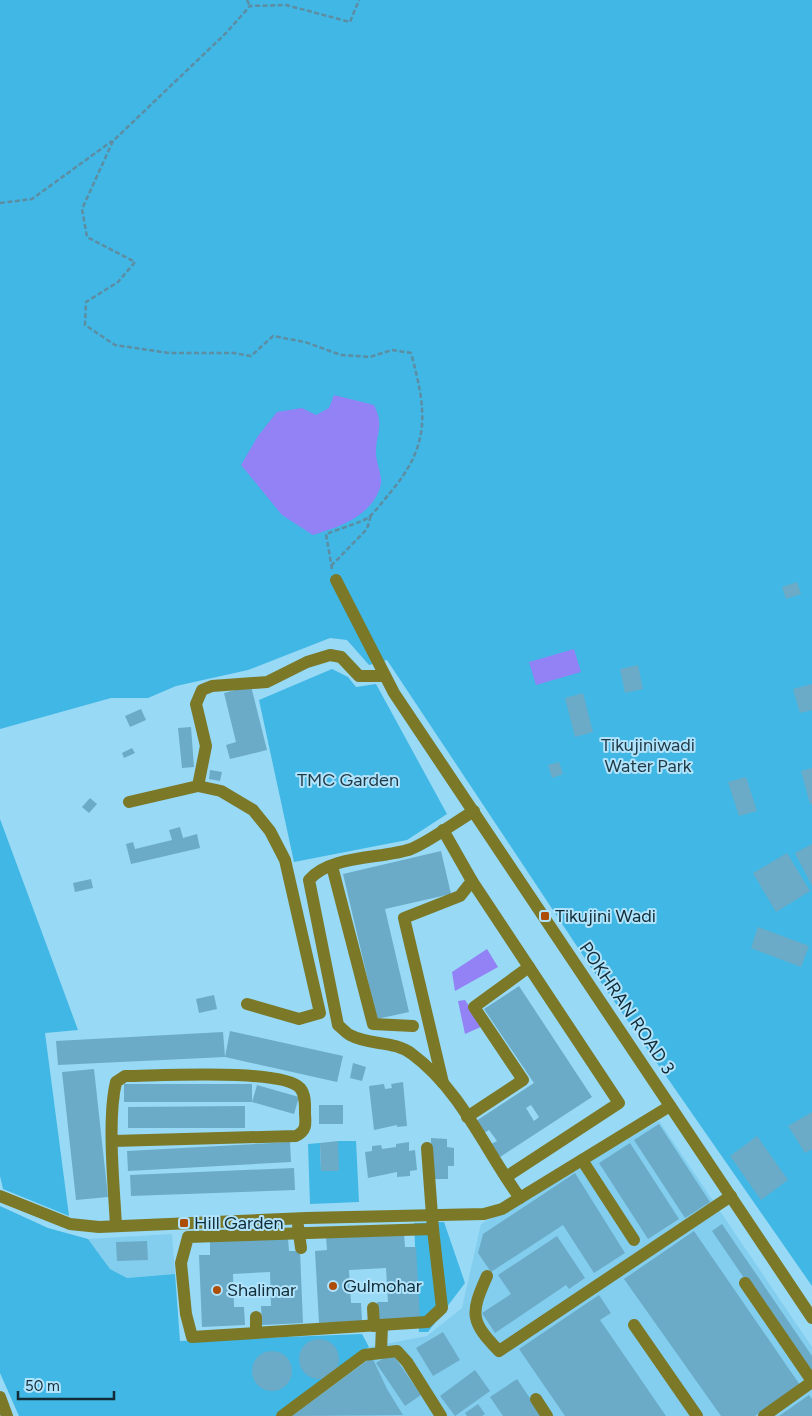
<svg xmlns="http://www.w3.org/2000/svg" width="812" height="1416" viewBox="0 0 812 1416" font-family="Figtree,sans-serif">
<rect width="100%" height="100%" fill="#98d9f6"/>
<!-- built -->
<g fill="#83ceee">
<path d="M 659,1121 L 812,1347 L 812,1416 L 276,1416 L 369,1347 L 427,1336 L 462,1308 L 481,1224 Z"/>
<path d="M 172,1234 L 175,1274 L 127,1278 L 110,1269 L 88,1239 Z"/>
</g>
<!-- green -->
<g fill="#40b7e4">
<path d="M 0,0 L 812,0 L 812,1286 L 600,981 L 387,660 L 369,665 L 347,640 L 330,638 L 248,670 L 176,686 L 148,698 L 111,698 L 0,729 Z"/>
<path d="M 332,669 L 348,677 L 356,687 L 376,684 L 447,814 L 407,840 L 294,862 L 259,700 Z"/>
<path d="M 0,819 L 78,1030 L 45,1033 L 69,1216 L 3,1189 L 0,1176 Z"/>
<path d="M 338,1141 L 356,1141 L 359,1202 L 310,1204 L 308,1144 L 320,1143 L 321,1171 L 338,1171 Z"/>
<path d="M 0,1206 L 48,1228 L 88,1239 L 110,1269 L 127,1278 L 175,1274 L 180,1341 L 362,1334 L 369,1347 L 276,1416 L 19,1416 L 0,1373 Z"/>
<path d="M 444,1222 L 465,1283 L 428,1332 L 419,1332 L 414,1223 Z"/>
</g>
<!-- water -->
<g fill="#9282f5">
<path d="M 334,395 L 374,405 C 384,425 377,430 376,450 C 375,463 384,476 380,488 C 370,517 339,527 313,535 L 282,515 L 241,465 L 258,436 L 277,412 L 302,408 L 316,415 L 329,408 Z"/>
<path d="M 574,649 L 581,672 L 536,685 L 529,662 Z"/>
<path d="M 487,949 L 498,967 L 455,991 L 452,972 Z"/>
<path d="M 465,1000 L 483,1026 L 465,1034 L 458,1001 Z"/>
</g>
<!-- building -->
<g fill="#6babc7" fill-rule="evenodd">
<path d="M 797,582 L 801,594 L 786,599 L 782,587 Z"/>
<path d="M 638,665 L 643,689 L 625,693 L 620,669 Z"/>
<path d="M 812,684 L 812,710 L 800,713 L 793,689 Z"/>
<path d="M 251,686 L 267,750 L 230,759 L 226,745 L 236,742 L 224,693 Z"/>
<path d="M 583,693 L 593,732 L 575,737 L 565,698 Z"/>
<path d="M 141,709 L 146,720 L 130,727 L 125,716 Z"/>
<path d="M 191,727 L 194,767 L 182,768 L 178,728 Z"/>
<path d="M 132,748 L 135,753 L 124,758 L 122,753 Z"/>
<path d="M 559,762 L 563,774 L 552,778 L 548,765 Z"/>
<path d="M 812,768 L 812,804 L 810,804 L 801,771 Z"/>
<path d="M 210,770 L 222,772 L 220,781 L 209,779 Z"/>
<path d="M 746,777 L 757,811 L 739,816 L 728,782 Z"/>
<path d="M 90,798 L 97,804 L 89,813 L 82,807 Z"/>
<path d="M 180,827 L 183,838 L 197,834 L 200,848 L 131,864 L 126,844 L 133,842 L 135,849 L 172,840 L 169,830 Z"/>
<path d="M 812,844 L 812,886 L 795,853 Z"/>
<path d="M 441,851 L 451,894 L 385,909 L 409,1012 L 377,1019 L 343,874 Z"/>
<path d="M 787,853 L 810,891 L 776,912 L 753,873 Z"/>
<path d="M 91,879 L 93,888 L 75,892 L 73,883 Z"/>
<path d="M 758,927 L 809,946 L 801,967 L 751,948 Z"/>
<path d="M 519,986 L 592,1097 L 500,1157 L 491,1144 L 497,1141 L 489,1130 L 484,1133 L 476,1121 L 534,1083 L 484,1009 ZM 531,1105 L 539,1117 L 534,1121 L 526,1108 Z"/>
<path d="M 214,995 L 217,1009 L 199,1013 L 196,999 Z"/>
<path d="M 230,1031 L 343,1056 L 337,1082 L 225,1057 Z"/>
<path d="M 223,1032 L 225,1057 L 58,1065 L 56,1041 Z"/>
<path d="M 353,1063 L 366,1067 L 362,1081 L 350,1078 Z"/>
<path d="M 94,1069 L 108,1197 L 76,1200 L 62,1072 Z"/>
<path d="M 403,1082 L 407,1126 L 397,1127 L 397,1125 L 374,1130 L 369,1086 L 384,1084 L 385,1089 L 392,1088 L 391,1084 Z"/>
<path d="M 124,1084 L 252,1084 L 252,1102 L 257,1085 L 299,1097 L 294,1114 L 252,1102 L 124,1102 Z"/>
<rect x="319" y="1105" width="24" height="19"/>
<path d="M 245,1106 L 245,1128 L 128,1128 L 128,1107 Z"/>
<path d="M 812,1112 L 812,1149 L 805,1153 L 788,1126 Z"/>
<path d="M 659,1124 L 710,1202 L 685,1218 L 634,1140 Z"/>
<path d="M 757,1136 L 788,1180 L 761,1200 L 730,1156 Z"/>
<path d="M 431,1138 L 447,1139 L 447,1147 L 454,1148 L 454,1166 L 448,1166 L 448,1179 L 430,1179 Z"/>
<path d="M 338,1141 L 339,1171 L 321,1171 L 320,1143 Z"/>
<path d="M 290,1142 L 291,1162 L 128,1171 L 127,1151 Z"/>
<path d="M 409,1142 L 409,1151 L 415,1150 L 417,1170 L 410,1171 L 410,1176 L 397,1177 L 397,1172 L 368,1178 L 365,1152 L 372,1151 L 372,1146 L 381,1145 L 382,1149 L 396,1147 L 396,1144 Z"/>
<path d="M 630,1143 L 679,1219 L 648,1239 L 599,1163 Z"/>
<path d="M 294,1168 L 295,1190 L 131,1196 L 130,1175 Z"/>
<path d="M 575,1173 L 625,1253 L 594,1273 L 563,1225 L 491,1272 L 478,1253 L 483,1234 Z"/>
<path d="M 722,1224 L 812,1356 L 812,1378 L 712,1231 Z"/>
<path d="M 694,1231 L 800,1385 L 755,1416 L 721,1416 L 624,1279 Z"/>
<path d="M 404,1234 L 405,1247 L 416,1247 L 420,1319 L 378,1321 L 377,1302 L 388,1302 L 386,1268 L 349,1270 L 351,1303 L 361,1303 L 362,1321 L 319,1323 L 315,1251 L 327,1250 L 326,1237 Z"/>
<path d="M 557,1236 L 585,1278 L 569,1289 L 566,1285 L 495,1333 L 482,1313 L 511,1294 L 498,1275 Z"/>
<path d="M 288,1238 L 289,1251 L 300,1251 L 303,1323 L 262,1325 L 261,1306 L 271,1306 L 270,1272 L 233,1274 L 234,1307 L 244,1307 L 245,1325 L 202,1327 L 199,1255 L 210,1255 L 210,1241 Z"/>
<path d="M 147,1241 L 148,1260 L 117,1261 L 116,1242 Z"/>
<path d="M 599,1295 L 611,1313 L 600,1320 L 666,1416 L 565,1416 L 519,1349 Z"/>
<path d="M 443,1332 L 460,1360 L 433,1376 L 416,1348 Z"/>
<circle cx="319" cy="1359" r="20"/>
<circle cx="272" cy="1371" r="20"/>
<path d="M 392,1353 L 421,1395 L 405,1406 L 376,1363 Z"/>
<path d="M 372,1357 L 387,1389 L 403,1415 L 292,1416 Z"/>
<path d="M 475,1370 L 490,1391 L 455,1416 L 440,1396 Z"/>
<path d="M 517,1379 L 542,1416 L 503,1416 L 490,1397 Z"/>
<path d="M 809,1395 L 812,1399 L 812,1416 L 779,1416 Z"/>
<path d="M 478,1404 L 485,1414 L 482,1416 L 467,1416 L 465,1413 Z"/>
</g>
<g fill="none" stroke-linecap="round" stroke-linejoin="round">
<!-- path -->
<g stroke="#5d8da2" stroke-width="2.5" stroke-dasharray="5 2.5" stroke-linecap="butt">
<path d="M 247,0 L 250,6"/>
<path d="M 0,203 L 32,199 L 112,141"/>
<path d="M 331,566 L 367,529 L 371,515"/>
<path d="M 332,569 L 326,534 C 339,529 353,525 366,519 C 374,514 383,501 389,494 C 431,445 427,412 411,353 L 392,350 L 370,357 L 341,355 L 305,342 L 273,336 L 251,356 L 234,353 L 169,353 L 115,345 L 85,325 L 86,302 L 118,282 L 135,262 L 87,237 L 82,209 L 113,141 L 226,33 L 250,6 L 286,5 L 350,22 L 359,0"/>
</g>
<!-- minor -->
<g stroke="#7b7828" stroke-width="12">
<path d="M 336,580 L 394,693 L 812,1318"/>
<path d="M 198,786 L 221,791 L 253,810 L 270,831 L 285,860 L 320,1013 L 299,1019 L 247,1004"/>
<path d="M 129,802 L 198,786 L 206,746 L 196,704 L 202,690 L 212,686 L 267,682 L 307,662 L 330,655 L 341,657 L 359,676 L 385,676"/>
<path d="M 474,811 C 457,821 429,842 411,849 C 382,859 329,855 309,880 L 338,1025 C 342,1028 346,1033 350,1035 C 370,1046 394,1040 412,1054 C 461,1090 485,1150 520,1198"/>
<path d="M 332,866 L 373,1024 L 413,1026"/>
<path d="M 472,881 L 619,1103 L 506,1177"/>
<path d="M 443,1083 L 404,918 L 460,896 L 472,881 L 443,830"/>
<path d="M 467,1117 L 523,1080 L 474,1007 L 529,967"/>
<path d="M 113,1141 L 296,1136 C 306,1131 306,1125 305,1114 C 305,1106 306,1095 300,1088 C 282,1068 156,1076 125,1076 L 116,1082 C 107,1120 114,1186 116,1226"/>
<path d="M 427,1148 L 433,1229 L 188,1237 L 181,1263 L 186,1314 L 192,1337 L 427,1322 L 442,1308 L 433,1229"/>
<path d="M 582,1160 L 634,1240"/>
<path d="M 0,1196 L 70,1224 L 99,1227 L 306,1218 L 484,1214 L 502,1209 L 670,1106"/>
<path d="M 298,1226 L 301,1248"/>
<path d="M 487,1276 C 470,1314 470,1321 499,1351 L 731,1196"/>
<path d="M 745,1283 L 812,1381"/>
<path d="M 373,1308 L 374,1326"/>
<path d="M 256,1317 L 256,1333"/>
<path d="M 634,1325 L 697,1416"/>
<path d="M 381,1352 L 382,1325"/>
<path d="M 0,1397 L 7,1416"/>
<path d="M 536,1399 L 547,1416"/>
<path d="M 282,1416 L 364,1355 L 397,1351 L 407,1362 L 441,1416"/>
<path d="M 764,1416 L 812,1382"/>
</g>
</g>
<!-- markers -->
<g fill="#ae4d08" stroke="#b1e4fc" stroke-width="2">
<rect x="540" y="911" width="10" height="10" rx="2.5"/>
<rect x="179" y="1218" width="10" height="10" rx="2.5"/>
<circle cx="333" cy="1286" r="5"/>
<circle cx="217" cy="1290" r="5"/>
</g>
<g text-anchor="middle" stroke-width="4" stroke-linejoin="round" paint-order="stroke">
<!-- park labels -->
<g font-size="18" fill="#1f3a46" stroke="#b1e4fc">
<text x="648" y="751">Tikujiniwadi<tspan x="648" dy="21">Water Park</tspan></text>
<text x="348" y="786">TMC Garden</text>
</g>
<!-- poi labels -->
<g font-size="18" fill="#112c37" stroke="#b1e4fc" text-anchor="start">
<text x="555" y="922">Tikujini Wadi</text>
<text x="194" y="1229">Hill Garden</text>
<text x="343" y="1292">Gulmohar</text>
<text x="227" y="1296">Shalimar</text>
</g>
<!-- street labels -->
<g font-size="18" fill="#112c37" stroke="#b1e4fc">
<text transform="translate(627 1008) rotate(56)" y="6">POKHRAN ROAD 3</text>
</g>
</g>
<!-- scale -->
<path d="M18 1391v8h96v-8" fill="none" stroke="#112c37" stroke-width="2.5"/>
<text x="25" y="1391" font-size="15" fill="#112c37" stroke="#b1e4fc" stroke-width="4" paint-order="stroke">50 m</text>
</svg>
